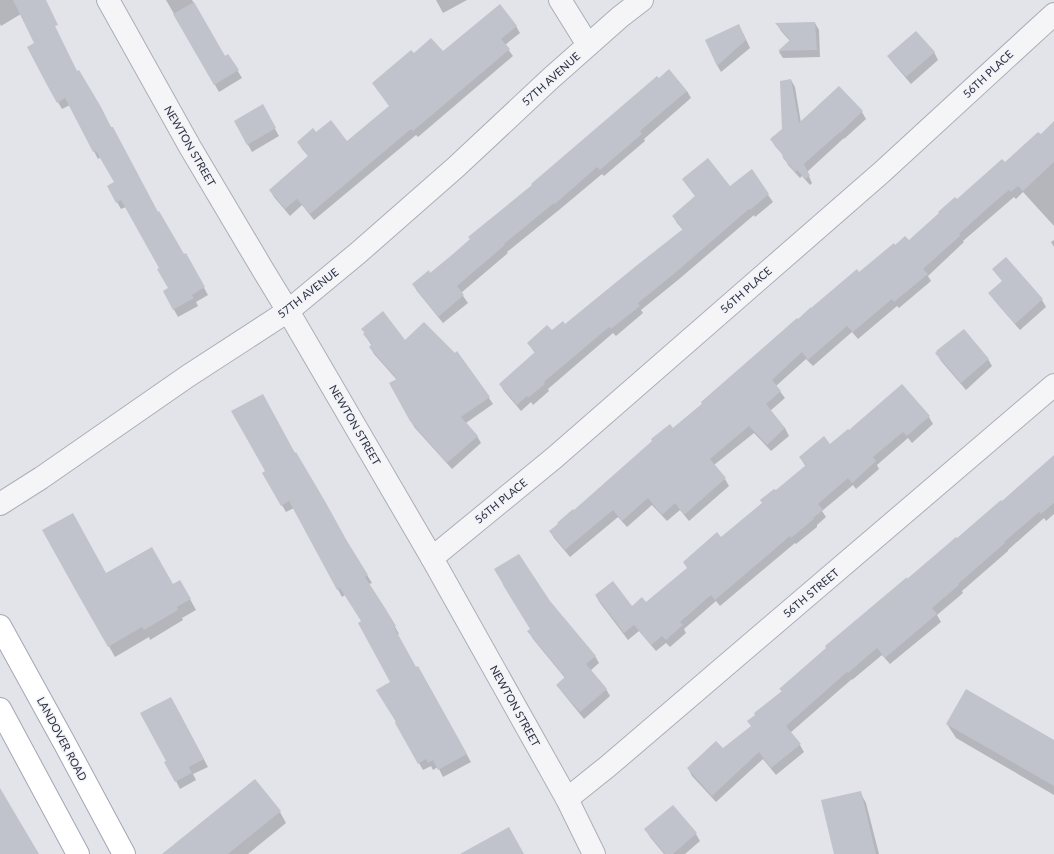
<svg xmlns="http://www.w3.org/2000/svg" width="1054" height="854" viewBox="0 0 1054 854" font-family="Lato,sans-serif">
<rect width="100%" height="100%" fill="#e2e4ea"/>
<!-- shadow -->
<g fill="#0003">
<path d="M 0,0 L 37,0 L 77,72 L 111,128 L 158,213 L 184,255 L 185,254 L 208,295 L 196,302 L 198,306 L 178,317 L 164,292 L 169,289 L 161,268 L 126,207 L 121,209 L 117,202 L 116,183 L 101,157 L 98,159 L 70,105 L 62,109 L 48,85 L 35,43 L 21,14 L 1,26 L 0,24 Z"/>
<path d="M 166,0 L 192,0 L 225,57 L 228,55 L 242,78 L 219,92 Z"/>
<path d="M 436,0 L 467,0 L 443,13 Z"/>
<path d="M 815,23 L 819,30 L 820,57 L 783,58 L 779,52 L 790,41 L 781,31 L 777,24 Z"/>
<path d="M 516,26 L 520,33 L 505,45 L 513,56 L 418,137 L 416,135 L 314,220 L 302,205 L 290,216 L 274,197 L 270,190 L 309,157 L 302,149 L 298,142 L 316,133 L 347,142 L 390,107 L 413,54 L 443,52 Z"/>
<path d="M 743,33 L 750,48 L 721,72 L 717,65 Z"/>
<path d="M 934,52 L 938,60 L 911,84 L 893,63 L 888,56 Z"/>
<path d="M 791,80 L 795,87 L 801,123 L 862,112 L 866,119 L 844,139 L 844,138 L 807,172 L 812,183 L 810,185 L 802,176 L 800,178 L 788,165 L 784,156 L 775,146 L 771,139 L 783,129 Z"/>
<path d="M 687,91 L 691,98 L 644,139 L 645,141 L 604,176 L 602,174 L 559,210 L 507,252 L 508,253 L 461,293 L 468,303 L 443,323 L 417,291 L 413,284 L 430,274 Z"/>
<path d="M 262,106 L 279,136 L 252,152 L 235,122 Z"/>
<path d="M 1054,123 L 1054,226 L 1023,192 L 1016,199 L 1014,197 L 963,241 L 964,242 L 928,276 L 931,281 L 899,308 L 897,306 L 858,339 L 852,332 L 813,366 L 806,359 L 776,386 L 785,398 L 770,411 L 785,428 L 789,436 L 771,451 L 754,433 L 714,465 L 725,479 L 729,486 L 689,521 L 680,510 L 667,521 L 652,505 L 627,527 L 618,517 L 570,557 L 554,538 L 550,531 L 859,273 L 894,246 L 909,242 L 957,201 L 1041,136 Z"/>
<path d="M 751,170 L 773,202 L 755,217 L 754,215 L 678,280 L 641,310 L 643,313 L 616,336 L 613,333 L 548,389 L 549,391 L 533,405 L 531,402 L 521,411 L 504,391 L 500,384 L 535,353 L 528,343 L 565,325 L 683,230 L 677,223 L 673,216 L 696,197 L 683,180 L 730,188 Z"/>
<path d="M 1054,240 L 1054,247 L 1051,242 Z"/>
<path d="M 994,269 L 1042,300 L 1046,307 L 1020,330 L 994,300 L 990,293 L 1003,282 Z"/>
<path d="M 362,329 L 405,341 L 489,398 L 493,404 L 466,423 L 477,436 L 481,443 L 452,469 L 415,428 L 410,420 L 397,380 L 374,354 L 370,347 L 372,346 L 364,334 L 365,333 Z"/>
<path d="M 937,354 L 988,359 L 992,366 L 966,390 L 941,361 Z"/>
<path d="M 929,417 L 933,424 L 912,443 L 908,438 L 877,465 L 879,469 L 856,489 L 853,485 L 822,511 L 826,517 L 817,525 L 817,527 L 796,544 L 795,543 L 720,606 L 716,601 L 684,629 L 686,633 L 670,647 L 666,643 L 656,651 L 639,631 L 628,640 L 600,603 L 596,596 L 632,607 L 646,604 L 806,467 L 800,457 L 830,445 L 849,432 Z"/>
<path d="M 295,454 L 348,545 L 372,583 L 369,584 L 389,616 L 399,634 L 397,635 L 416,668 L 418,667 L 471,762 L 443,777 L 438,767 L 433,770 L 431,766 L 423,770 L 396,723 L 391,682 L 362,621 L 345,595 L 342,597 L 294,508 L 286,512 L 263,473 Z"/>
<path d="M 1054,457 L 1054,514 L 1046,521 L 1044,518 L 1008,550 L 1008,551 L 962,591 L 963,593 L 937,615 L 941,622 L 890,664 L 882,655 L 852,680 L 852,679 L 790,733 L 800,745 L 804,752 L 776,775 L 763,759 L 716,802 L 692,776 L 688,768 L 723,749 L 751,727 L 782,692 L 781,689 L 907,580 L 1002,502 Z"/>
<path d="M 106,575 L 172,585 L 180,581 L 196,610 L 182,618 L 183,620 L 150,640 L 149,637 L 115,657 L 77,590 Z"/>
<path d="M 549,601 L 595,656 L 599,663 L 590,671 L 606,689 L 610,696 L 584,719 L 562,692 L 557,685 L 565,678 L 533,639 L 529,632 Z"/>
<path d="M 175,705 L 208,767 L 193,774 L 196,780 L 180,789 L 176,781 L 167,761 Z"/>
<path d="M 947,724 L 1054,741 L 1054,795 L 956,738 Z"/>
<path d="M 860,792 L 866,803 L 879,854 L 835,854 Z"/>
<path d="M 280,812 L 286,823 L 248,854 L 175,854 Z"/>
<path d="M 646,830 L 696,834 L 700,841 L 685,854 L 664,854 L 650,837 Z"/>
</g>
<!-- building -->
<g fill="#c0c2cc">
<path d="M 13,0 L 46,0 L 58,25 L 55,26 L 77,71 L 79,70 L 101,107 L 111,127 L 113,127 L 114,129 L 158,212 L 159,211 L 184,254 L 186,253 L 205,287 L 192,295 L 194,298 L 173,310 L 163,291 L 168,288 L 157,269 L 159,268 L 121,200 L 116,203 L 107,186 L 114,182 L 96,151 L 93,152 L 65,98 L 57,103 L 47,85 L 27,47 L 34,43 Z"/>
<path d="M 194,2 L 225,56 L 228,54 L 239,70 L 214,85 L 173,14 Z"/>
<path d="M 500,4 L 517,26 L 501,39 L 510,49 L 413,131 L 411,129 L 310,214 L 297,199 L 285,209 L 269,190 L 308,156 L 297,142 L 313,128 L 316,132 L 331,120 L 347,141 L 389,106 L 372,83 L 411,50 L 414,53 L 431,38 L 443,51 Z"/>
<path d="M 815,22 L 817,50 L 778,51 L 790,40 L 775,23 Z"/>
<path d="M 739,24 L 746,40 L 717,66 L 705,40 Z"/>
<path d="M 916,31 L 935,52 L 906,77 L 887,56 Z"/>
<path d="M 669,69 L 687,91 L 640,131 L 642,134 L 600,170 L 597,167 L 555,204 L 554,203 L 504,244 L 505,245 L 457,286 L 464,295 L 438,317 L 412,284 L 429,270 L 430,273 L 453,254 L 470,239 L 468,237 L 532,185 L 531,184 L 657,76 L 659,78 Z"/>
<path d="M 791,79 L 799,123 L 839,86 L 863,111 L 840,133 L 840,132 L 804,164 L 810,176 L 805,179 L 797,170 L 795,172 L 783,158 L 782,154 L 770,139 L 782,129 L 780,81 Z"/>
<path d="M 263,104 L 276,128 L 247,145 L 234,121 Z"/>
<path d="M 1054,121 L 1054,162 L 1023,191 L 1018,186 L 1011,192 L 1009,190 L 990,206 L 959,234 L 961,235 L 923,269 L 928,274 L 894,302 L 892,299 L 853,332 L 847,326 L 808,360 L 802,352 L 772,380 L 781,391 L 766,404 L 785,428 L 767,445 L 749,426 L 710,459 L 726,478 L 684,515 L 675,503 L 662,515 L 648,498 L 622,521 L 613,510 L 565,550 L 549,531 L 558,524 L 557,523 L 573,509 L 574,510 L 652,441 L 651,439 L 670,424 L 673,428 L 702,404 L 701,402 L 797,318 L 798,319 L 811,307 L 811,308 L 857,269 L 859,272 L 894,243 L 895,245 L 905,236 L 909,240 L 939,213 L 938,212 L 955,197 L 957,199 L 1002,159 L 1005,162 L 1038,132 L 1041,134 Z"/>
<path d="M 708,158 L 730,186 L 752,169 L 769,194 L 750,210 L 749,209 L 675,273 L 638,303 L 640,306 L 611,329 L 609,327 L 544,382 L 545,384 L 528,398 L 527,396 L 517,405 L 499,384 L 535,352 L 527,343 L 547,325 L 552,330 L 563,321 L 565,324 L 636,266 L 683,229 L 672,216 L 695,196 L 682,179 Z"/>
<path d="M 1006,257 L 1043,299 L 1015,324 L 988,293 L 1002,281 L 992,269 Z"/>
<path d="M 383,311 L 405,340 L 424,322 L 455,353 L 457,351 L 490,397 L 461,417 L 478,436 L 447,463 L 410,421 L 389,383 L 397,379 L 369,347 L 372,344 L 363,334 L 365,333 L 361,329 Z"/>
<path d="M 964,329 L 989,359 L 961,383 L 935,353 L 937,352 L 936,351 Z"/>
<path d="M 902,384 L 930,416 L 907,436 L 903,432 L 873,457 L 876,461 L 852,483 L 848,478 L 818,504 L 823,510 L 813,518 L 814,519 L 791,538 L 790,536 L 715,600 L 711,595 L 680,622 L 683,625 L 666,640 L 662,636 L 651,645 L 634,625 L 624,633 L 595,595 L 613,581 L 632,606 L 642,597 L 646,602 L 687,568 L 683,562 L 717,532 L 721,537 L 762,503 L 760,500 L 774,489 L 776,490 L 806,465 L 799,457 L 824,436 L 830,444 L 848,429 L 849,430 Z"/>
<path d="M 263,394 L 295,453 L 296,452 L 326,503 L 347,541 L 368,575 L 365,577 L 385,608 L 396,626 L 394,627 L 416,667 L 418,666 L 467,754 L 438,770 L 433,760 L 428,763 L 426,759 L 418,764 L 395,723 L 396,722 L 376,690 L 390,682 L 358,623 L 361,621 L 340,588 L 337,590 L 289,501 L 281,506 L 262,473 L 265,471 L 231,411 Z"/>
<path d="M 1054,455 L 1054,503 L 1041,514 L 1039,512 L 1004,542 L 1005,543 L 958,584 L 959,585 L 932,608 L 937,614 L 885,658 L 877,648 L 848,673 L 847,672 L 786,726 L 801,744 L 771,768 L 759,752 L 712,796 L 687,768 L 716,741 L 723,748 L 751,726 L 747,721 L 755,715 L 754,713 L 782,691 L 779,689 L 826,648 L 825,646 L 907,577 L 907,579 L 956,537 L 957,538 L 1001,500 L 1002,501 Z"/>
<path d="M 73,513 L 106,573 L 152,547 L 173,584 L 180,580 L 191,599 L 177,607 L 178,610 L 144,630 L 142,627 L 108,647 L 76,591 L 42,530 Z"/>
<path d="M 519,554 L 550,601 L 596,656 L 586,664 L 607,689 L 580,712 L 556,685 L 565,677 L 527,631 L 530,629 L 503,585 L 503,584 L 494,569 Z"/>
<path d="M 966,689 L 1054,740 L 1054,786 L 946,724 Z"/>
<path d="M 171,697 L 204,759 L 189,767 L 192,773 L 175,782 L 164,762 L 166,761 L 140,713 Z"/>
<path d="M 255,779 L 281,811 L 228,854 L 162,854 Z"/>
<path d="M 0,788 L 39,854 L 0,854 Z"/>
<path d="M 861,791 L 876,854 L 834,854 L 821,800 Z"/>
<path d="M 673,805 L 697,833 L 673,854 L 665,854 L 644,829 Z"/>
<path d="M 509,827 L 524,854 L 460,854 Z"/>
</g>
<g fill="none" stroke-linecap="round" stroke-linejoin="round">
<!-- minor casing -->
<g stroke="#abaeb7" stroke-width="24">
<g id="minor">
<path d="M 108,0 L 190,147 L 263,270 L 288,311 L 432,558 L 567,799 L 594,854"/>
<path d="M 560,0 L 588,45"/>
<path d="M 0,504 L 41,478 L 188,376 L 288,311 L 358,253 L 456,167 L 550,79 L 620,17 L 642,0"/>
<path d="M 432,558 L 554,458 L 882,172 L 1054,14"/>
<path d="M 567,799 L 607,767 L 1054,385"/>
</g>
</g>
<!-- major casing -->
<g stroke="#a2a6b5" stroke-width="24">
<g id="major">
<path d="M 0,626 L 65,744 L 124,854"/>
<path d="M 0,709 L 78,854"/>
</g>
</g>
<!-- minor -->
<use href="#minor" stroke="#f5f5f8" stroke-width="22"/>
<!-- major -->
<use href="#major" stroke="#fff" stroke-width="22"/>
</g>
<g text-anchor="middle" stroke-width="3" stroke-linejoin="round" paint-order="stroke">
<!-- street labels -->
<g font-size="11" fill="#2b2f41" stroke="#f2f3f7">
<text transform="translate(988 74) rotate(-43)" y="4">56TH PLACE</text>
<text transform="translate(551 79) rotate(-42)" y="4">57TH AVENUE</text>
<text transform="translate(190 146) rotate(60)" y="4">NEWTON STREET</text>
<text transform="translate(746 290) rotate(-41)" y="4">56TH PLACE</text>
<text transform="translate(308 293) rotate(-38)" y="4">57TH AVENUE</text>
<text transform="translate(355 425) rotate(60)" y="4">NEWTON STREET</text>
<text transform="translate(501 501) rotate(-39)" y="4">56TH PLACE</text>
<text transform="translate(811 593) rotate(-40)" y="4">56TH STREET</text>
<text transform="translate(515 706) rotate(61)" y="4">NEWTON STREET</text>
<text transform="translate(62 739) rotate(62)" y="4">LANDOVER ROAD</text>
</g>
</g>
</svg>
